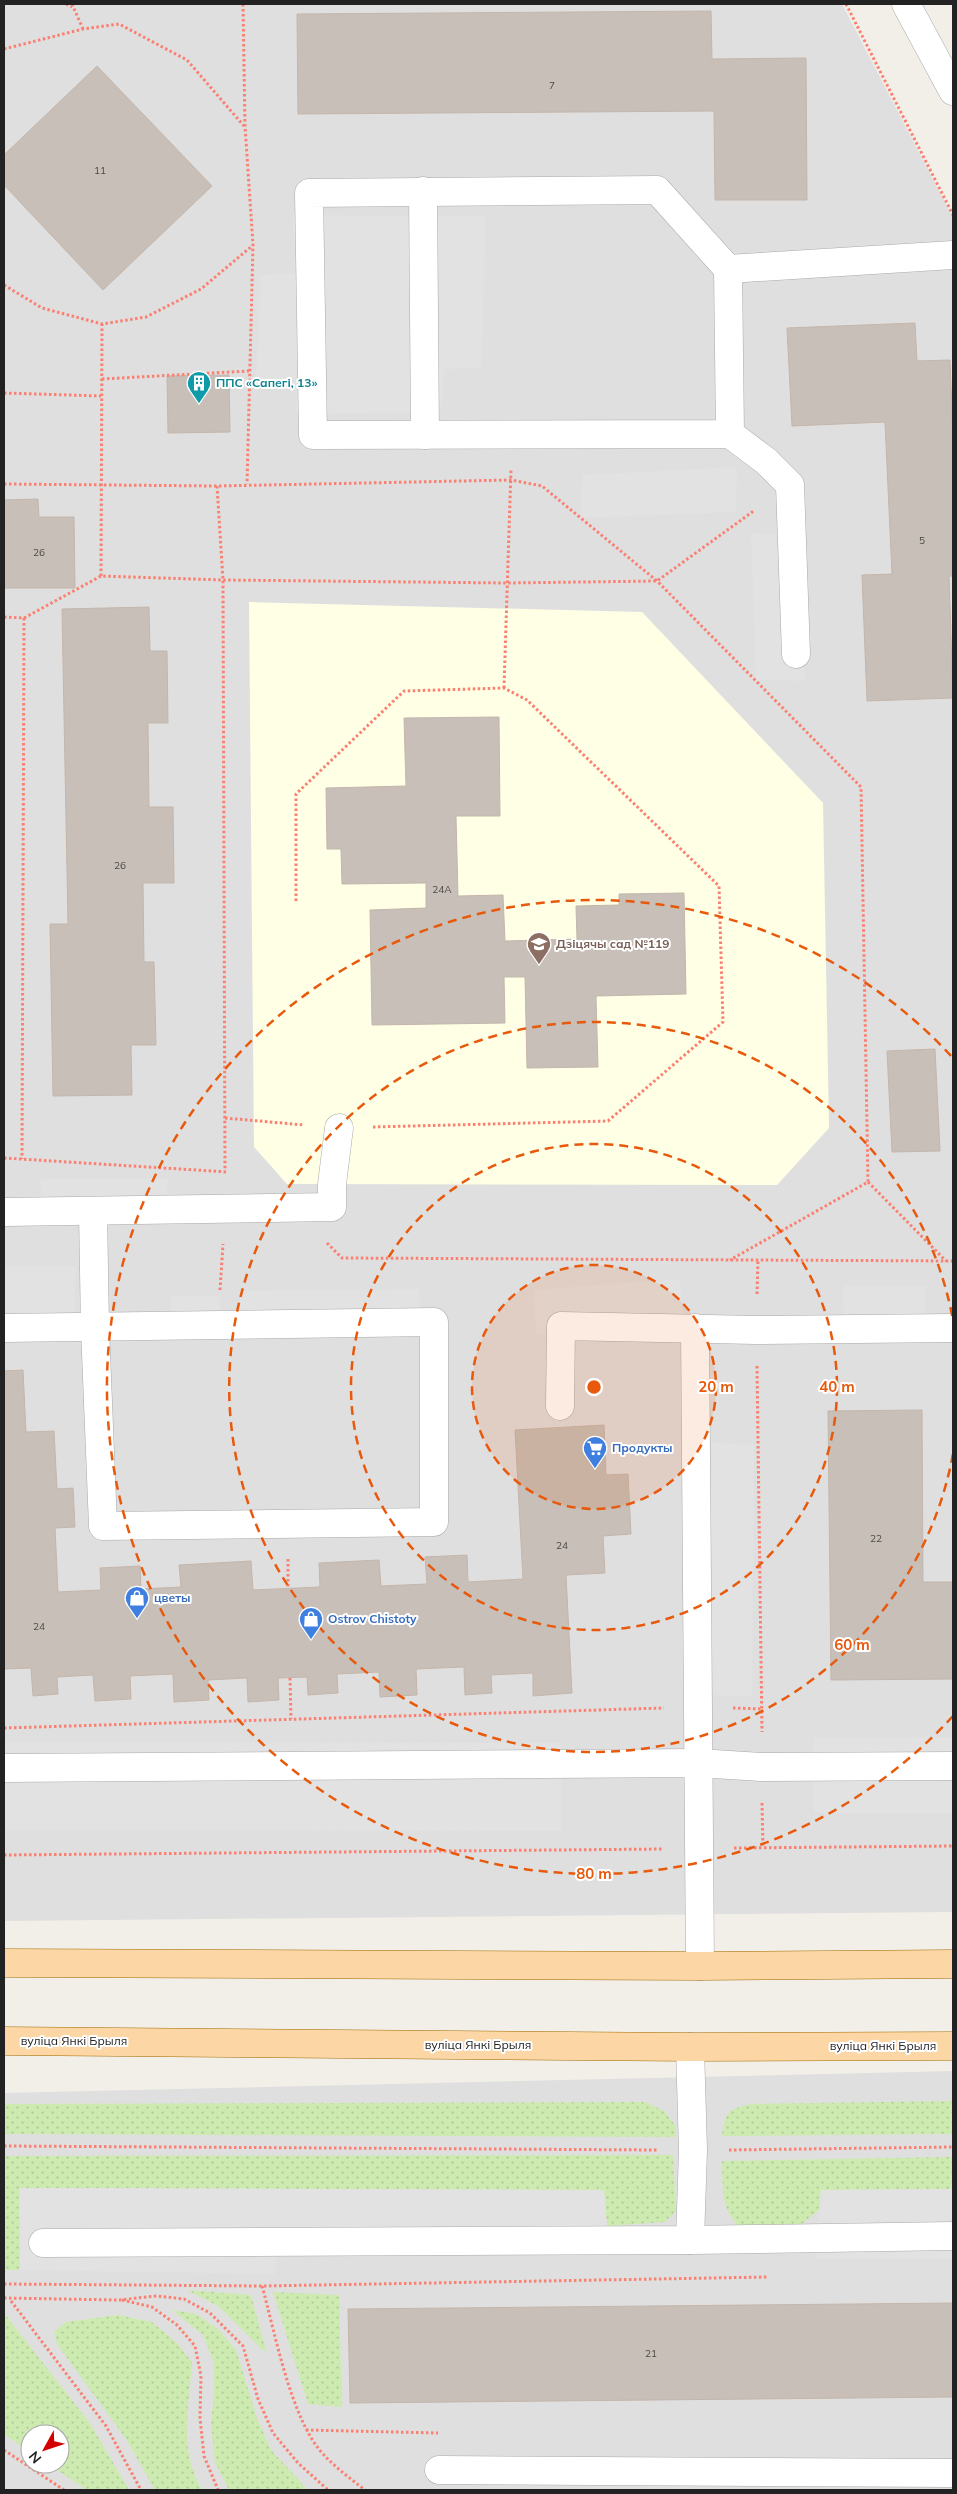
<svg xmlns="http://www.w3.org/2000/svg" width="957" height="2494" viewBox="0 0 957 2494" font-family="Mulish,sans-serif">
<defs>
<pattern id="grass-dots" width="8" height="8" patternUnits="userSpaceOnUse" patternTransform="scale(1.25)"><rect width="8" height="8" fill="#cdebb0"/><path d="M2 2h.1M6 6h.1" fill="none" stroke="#b0c997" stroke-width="1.8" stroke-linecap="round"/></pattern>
</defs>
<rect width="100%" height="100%" fill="#f2efe9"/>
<!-- residential -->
<g fill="#e0dfdf" fill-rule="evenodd">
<path d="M 4,4 L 842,4 L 953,218 L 953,1912 L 4,1921 Z"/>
<path d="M 953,2071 L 953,2490 L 4,2490 L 4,2093 ZM 30,2434 L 60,2434 L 60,2464 L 30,2464 Z"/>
</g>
<!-- education -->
<path fill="#ffffe5" d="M 249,602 L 642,612 L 823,803 L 829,1128 L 777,1185 L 287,1184 L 254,1147 Z"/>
<!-- grass -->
<g fill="url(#grass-dots)">
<path d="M 953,2101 L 953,2134 L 722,2136 C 725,2112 728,2109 751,2104 Z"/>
<path d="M 646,2102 L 664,2111 L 676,2126 L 676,2137 L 4,2134 L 4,2104 Z"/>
<path d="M 673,2155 L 676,2211 L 665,2222 L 607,2226 L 604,2190 L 20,2188 L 20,2270 L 4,2270 L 4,2156 Z"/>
<path d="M 953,2157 L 953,2189 L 821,2190 L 819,2210 L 798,2227 L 742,2229 C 720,2210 723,2188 722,2161 Z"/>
<path d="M 187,2290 L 251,2295 L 267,2354 L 218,2306 Z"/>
<path d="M 273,2292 L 339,2295 L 342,2407 L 308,2404 Z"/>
<path d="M 172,2310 L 196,2314 L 218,2329 L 236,2350 L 257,2418 L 271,2450 L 308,2490 L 229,2490 L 215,2462 L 211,2425 L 214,2393 L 214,2363 L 203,2335 Z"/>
<path d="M 4,2313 L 90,2423 L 129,2490 L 87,2490 L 48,2464 L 60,2464 L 60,2434 L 30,2434 L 30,2452 L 4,2434 Z"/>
<path d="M 118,2315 L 152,2322 L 177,2343 L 192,2362 C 189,2410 178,2446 202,2490 L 155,2490 L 126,2439 L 57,2344 L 54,2332 L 66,2322 Z"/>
</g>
<!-- parking -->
<g fill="#e2e2e2">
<path d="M 293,215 L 486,216 L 481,368 L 444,369 L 441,412 L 297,414 L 295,383 L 256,382 L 261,275 L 295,273 Z"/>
<path d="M 737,467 L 736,512 L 580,518 L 583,475 Z"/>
<path d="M 751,533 L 800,535 L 805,681 L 756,680 Z"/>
<path d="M 41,1179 L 168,1179 L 165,1210 L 40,1211 Z"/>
<path d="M 4,1266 L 76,1266 L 74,1328 L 4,1328 Z"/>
<path d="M 680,1279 L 683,1327 L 536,1334 L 534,1290 Z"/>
<path d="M 843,1286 L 926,1286 L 926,1337 L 844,1339 Z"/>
<path d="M 419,1289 L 421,1322 L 240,1325 L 240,1291 Z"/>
<path d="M 171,1295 L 220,1297 L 218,1326 L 169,1326 Z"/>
<path d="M 696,1442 L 754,1445 L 752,1696 L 698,1695 Z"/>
<path d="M 953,1737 L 953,1813 L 814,1813 L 814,1738 Z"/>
<path d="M 4,1742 L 561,1743 L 561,1831 L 4,1830 Z"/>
<path d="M 19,2188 L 604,2190 L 609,2252 L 277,2253 L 275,2274 L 20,2270 Z"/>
<path d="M 953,2189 L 953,2259 L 816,2259 L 821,2190 Z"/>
</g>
<!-- building -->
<g fill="#c7bfb8" stroke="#c4b6ab">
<path d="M 711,11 L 712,59 L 806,58 L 807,200 L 715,200 L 714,111 L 298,114 L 297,14 Z"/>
<path d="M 97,66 L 212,186 L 103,290 L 4,185 L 4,155 Z"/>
<path d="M 915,323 L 917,361 L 950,360 L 953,437 L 953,576 L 949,576 L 953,698 L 867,701 L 862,575 L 892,574 L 885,422 L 792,426 L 787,328 Z"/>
<path d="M 229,375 L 230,432 L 168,433 L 167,376 Z"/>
<path d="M 38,499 L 39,517 L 74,517 L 75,588 L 4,588 L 4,500 Z"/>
<path d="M 149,607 L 150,651 L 167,651 L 168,723 L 148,723 L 149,807 L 173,807 L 174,883 L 143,883 L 144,962 L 154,962 L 156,1045 L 131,1045 L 132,1095 L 53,1096 L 50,924 L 68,924 L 62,609 Z"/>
<path d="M 499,717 L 500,816 L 456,816 L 458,896 L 503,895 L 505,941 L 577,939 L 576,906 L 619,905 L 619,894 L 684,893 L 686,994 L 596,996 L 598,1067 L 527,1068 L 525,977 L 504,977 L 505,1023 L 372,1025 L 370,910 L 426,908 L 426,883 L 342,884 L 341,849 L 327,849 L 326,788 L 406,786 L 404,718 Z"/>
<path d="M 935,1049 L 940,1151 L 892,1152 L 887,1051 Z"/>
<path d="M 23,1370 L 26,1432 L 54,1431 L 57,1489 L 73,1488 L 75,1527 L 55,1528 L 58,1592 L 101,1590 L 100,1568 L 140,1566 L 141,1589 L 181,1587 L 179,1565 L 251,1561 L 253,1590 L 320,1587 L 319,1563 L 379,1560 L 381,1586 L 427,1584 L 425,1557 L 467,1555 L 468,1582 L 523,1579 L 515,1430 L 604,1425 L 606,1475 L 628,1474 L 631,1534 L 603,1536 L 605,1573 L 566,1575 L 572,1693 L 533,1696 L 533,1673 L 491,1675 L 492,1693 L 465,1695 L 464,1667 L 416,1669 L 417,1695 L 380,1697 L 379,1672 L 337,1674 L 338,1693 L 308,1695 L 307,1677 L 278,1678 L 279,1700 L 248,1702 L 247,1678 L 208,1680 L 209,1700 L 174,1702 L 173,1674 L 130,1676 L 131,1699 L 95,1701 L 93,1675 L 57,1677 L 58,1694 L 33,1696 L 31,1668 L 4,1669 L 4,1371 Z"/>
<path d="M 922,1410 L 923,1582 L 953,1582 L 953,1679 L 831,1680 L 828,1411 Z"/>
<path d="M 953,2303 L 953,2397 L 350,2403 L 348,2309 Z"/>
</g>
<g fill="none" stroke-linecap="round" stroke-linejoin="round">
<!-- minor casing -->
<g stroke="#a9a9a9" stroke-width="29">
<g id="minor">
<path d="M 906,4 L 953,91"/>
<path d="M 423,191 L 425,435"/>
<path d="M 728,269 L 953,255"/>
<path d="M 730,434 L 313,435 L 309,193 L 657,190 L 728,269 L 730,434 L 766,461 L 790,485 L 796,654"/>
<path d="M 4,1212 L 332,1207 L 332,1184 L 339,1128"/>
<path d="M 4,1328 L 434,1322 L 434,1522 L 103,1526 L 95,1328 L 93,1211"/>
<path d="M 695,1328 L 700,1966"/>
<path d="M 560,1406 L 561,1326 L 756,1330 L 953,1328"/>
<path d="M 4,1768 L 698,1763 L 761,1767 L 953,1766"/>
<path d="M 690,2240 L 953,2236"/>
<path d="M 43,2243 L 690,2240 L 693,2150 L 690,2047"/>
<path d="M 439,2470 L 953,2473"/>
</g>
</g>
<!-- major casing -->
<g stroke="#a06b00" stroke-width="29">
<g id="major">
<path d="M 4,1963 L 700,1966 L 953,1964"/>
<path d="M 4,2041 L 690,2047 L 953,2046"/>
</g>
</g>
<!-- path -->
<g stroke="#fa8072" stroke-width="3" stroke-dasharray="2.5 2.5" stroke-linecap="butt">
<path d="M 66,4 L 72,7"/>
<path d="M 72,4 L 83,29"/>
<path d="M 243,4 L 245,126 L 253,245 L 247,484"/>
<path d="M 846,4 L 953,215"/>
<path d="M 4,49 L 83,29 L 119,24 L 187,60 L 244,126"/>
<path d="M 4,285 L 42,308 L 102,324 L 146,317 L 201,289 L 252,246"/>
<path d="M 102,379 L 249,371"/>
<path d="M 4,393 L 101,396"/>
<path d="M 4,484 L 217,486 L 511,480 L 542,486 L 657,581 L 861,787 L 868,1182 L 730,1260"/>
<path d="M 217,486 L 223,580 L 225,1170"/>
<path d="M 101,576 L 102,324"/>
<path d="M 4,617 L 24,618 L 22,1159"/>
<path d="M 24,618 L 101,576 L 223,580 L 507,583 L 657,581 L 755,510"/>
<path d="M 504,688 L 511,469"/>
<path d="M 296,901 L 296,794 L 404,691 L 504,688 L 527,700 L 719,886 L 723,1022 L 608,1121 L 373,1127"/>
<path d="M 225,1118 L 304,1125"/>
<path d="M 4,1158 L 228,1172"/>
<path d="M 868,1182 L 946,1261"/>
<path d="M 327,1243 L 342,1258 L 953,1261"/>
<path d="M 220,1290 L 223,1244"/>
<path d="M 757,1294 L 758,1260"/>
<path d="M 757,1366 L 762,1732"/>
<path d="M 288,1559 L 288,1589"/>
<path d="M 290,1678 L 291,1719"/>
<path d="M 733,1708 L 762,1709"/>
<path d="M 4,1728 L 664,1708"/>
<path d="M 762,1803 L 763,1848"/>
<path d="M 734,1848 L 953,1846"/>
<path d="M 4,1855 L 663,1849"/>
<path d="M 4,2146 L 658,2150"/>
<path d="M 729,2150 L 953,2147"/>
<path d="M 4,2284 L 262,2286 L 768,2277"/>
<path d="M 262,2286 C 275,2332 291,2421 324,2455 C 336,2468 351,2479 365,2490"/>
<path d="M 4,2298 L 118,2300 L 157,2296 L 184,2299 L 210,2313 L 243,2346 L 258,2399 L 273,2433 L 298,2463 L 328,2490"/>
<path d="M 122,2300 L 152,2307 L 177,2325 L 195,2346 L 201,2376 L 200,2418 L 204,2456 L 218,2490"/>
<path d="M 11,2301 L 106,2426 L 141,2490"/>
<path d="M 306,2430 L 438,2433"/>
<path d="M 4,2450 L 64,2490"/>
</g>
<!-- minor -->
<use href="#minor" stroke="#fff" stroke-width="28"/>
<!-- major -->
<use href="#major" stroke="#fcd6a4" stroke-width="28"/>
</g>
<!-- distance rings -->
<circle cx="594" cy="1387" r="122" fill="#e8590c" fill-opacity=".12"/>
<g fill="none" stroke="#e8590c" stroke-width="2.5" stroke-dasharray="9 6">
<circle cx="594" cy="1387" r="122"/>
<circle cx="594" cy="1387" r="243"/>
<path d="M953 1454A365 365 0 1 1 953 1320"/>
<path d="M953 1716A487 487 0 1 1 953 1058"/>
</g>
<!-- icons -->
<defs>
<g id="building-pin" transform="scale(1.25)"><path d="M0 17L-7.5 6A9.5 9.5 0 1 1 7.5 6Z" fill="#0f9aa8" stroke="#fff"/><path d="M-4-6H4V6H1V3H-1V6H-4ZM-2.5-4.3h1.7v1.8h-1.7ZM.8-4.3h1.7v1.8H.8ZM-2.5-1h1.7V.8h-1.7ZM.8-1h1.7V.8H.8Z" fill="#fff"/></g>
<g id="school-pin" transform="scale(1.25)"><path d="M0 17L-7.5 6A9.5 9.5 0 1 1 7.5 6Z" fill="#8d6e63" stroke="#fff"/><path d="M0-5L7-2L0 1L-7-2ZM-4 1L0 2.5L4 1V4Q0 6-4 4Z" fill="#fff"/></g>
<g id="supermarket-pin" transform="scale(1.25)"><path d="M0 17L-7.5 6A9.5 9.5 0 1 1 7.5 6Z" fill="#3f7fe0" stroke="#fff"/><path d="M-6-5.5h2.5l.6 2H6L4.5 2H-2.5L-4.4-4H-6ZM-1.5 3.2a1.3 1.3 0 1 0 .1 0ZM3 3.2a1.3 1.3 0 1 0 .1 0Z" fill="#fff"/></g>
<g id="shop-pin" transform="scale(1.25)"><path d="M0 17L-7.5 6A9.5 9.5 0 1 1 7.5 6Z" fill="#3f7fe0" stroke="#fff"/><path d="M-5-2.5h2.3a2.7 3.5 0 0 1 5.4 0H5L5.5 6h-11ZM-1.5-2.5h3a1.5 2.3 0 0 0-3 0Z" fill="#fff"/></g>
</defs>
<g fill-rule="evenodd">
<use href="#building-pin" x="199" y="383"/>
<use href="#school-pin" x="539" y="944"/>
<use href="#supermarket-pin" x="595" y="1448"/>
<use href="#shop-pin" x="137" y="1598"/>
<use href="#shop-pin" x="311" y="1619"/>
</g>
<g text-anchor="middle" stroke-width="4" stroke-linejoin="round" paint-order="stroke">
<!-- number labels -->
<g font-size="10" fill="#4b4948">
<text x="552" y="89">7</text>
<text x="100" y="174">11</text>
<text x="922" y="544">5</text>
<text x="39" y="556">26</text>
<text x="120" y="869">26</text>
<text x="442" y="893">24А</text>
<text x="876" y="1542">22</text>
<text x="562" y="1549">24</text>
<text x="39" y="1630">24</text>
<text x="651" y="2357">21</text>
</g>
<!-- culture labels -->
<g font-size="12" font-weight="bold" fill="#0d838f" stroke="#fff" text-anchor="start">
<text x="216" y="387">ППС «Сапегі, 13»</text>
</g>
<!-- education labels -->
<g font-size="12" font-weight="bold" fill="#785e54" stroke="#fff" text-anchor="start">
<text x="556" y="948">Дзіцячы сад №119</text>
</g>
<!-- shop labels -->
<g font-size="12" font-weight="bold" fill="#366cbe" stroke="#fff" text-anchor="start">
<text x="612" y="1452">Продукты</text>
<text x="154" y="1602">цветы</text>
<text x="328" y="1623">Ostrov Chistoty</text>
</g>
<!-- street labels -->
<g font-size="12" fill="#222" stroke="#fff">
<text x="74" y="2045">вуліца Янкі Брыля</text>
<text x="478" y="2049">вуліца Янкі Брыля</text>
<text x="883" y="2050">вуліца Янкі Брыля</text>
</g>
</g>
<circle cx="594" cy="1387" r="8" fill="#e8590c" stroke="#fff" stroke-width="2.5"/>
<g font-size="15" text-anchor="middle" font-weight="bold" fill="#e8590c" stroke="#fff" stroke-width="4" stroke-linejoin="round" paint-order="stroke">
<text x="716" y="1392">20 m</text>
<text x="837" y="1392">40 m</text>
<text x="852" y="1650">60 m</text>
<text x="594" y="1879">80 m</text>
</g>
<!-- border -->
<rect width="957" height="2494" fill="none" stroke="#222222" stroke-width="10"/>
<!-- north arrow -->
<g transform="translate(45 2449) rotate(230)"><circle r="24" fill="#ffffff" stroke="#a7a7a7"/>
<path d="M0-4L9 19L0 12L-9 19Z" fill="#d40000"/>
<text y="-8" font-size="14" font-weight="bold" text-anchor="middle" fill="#222222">N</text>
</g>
</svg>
